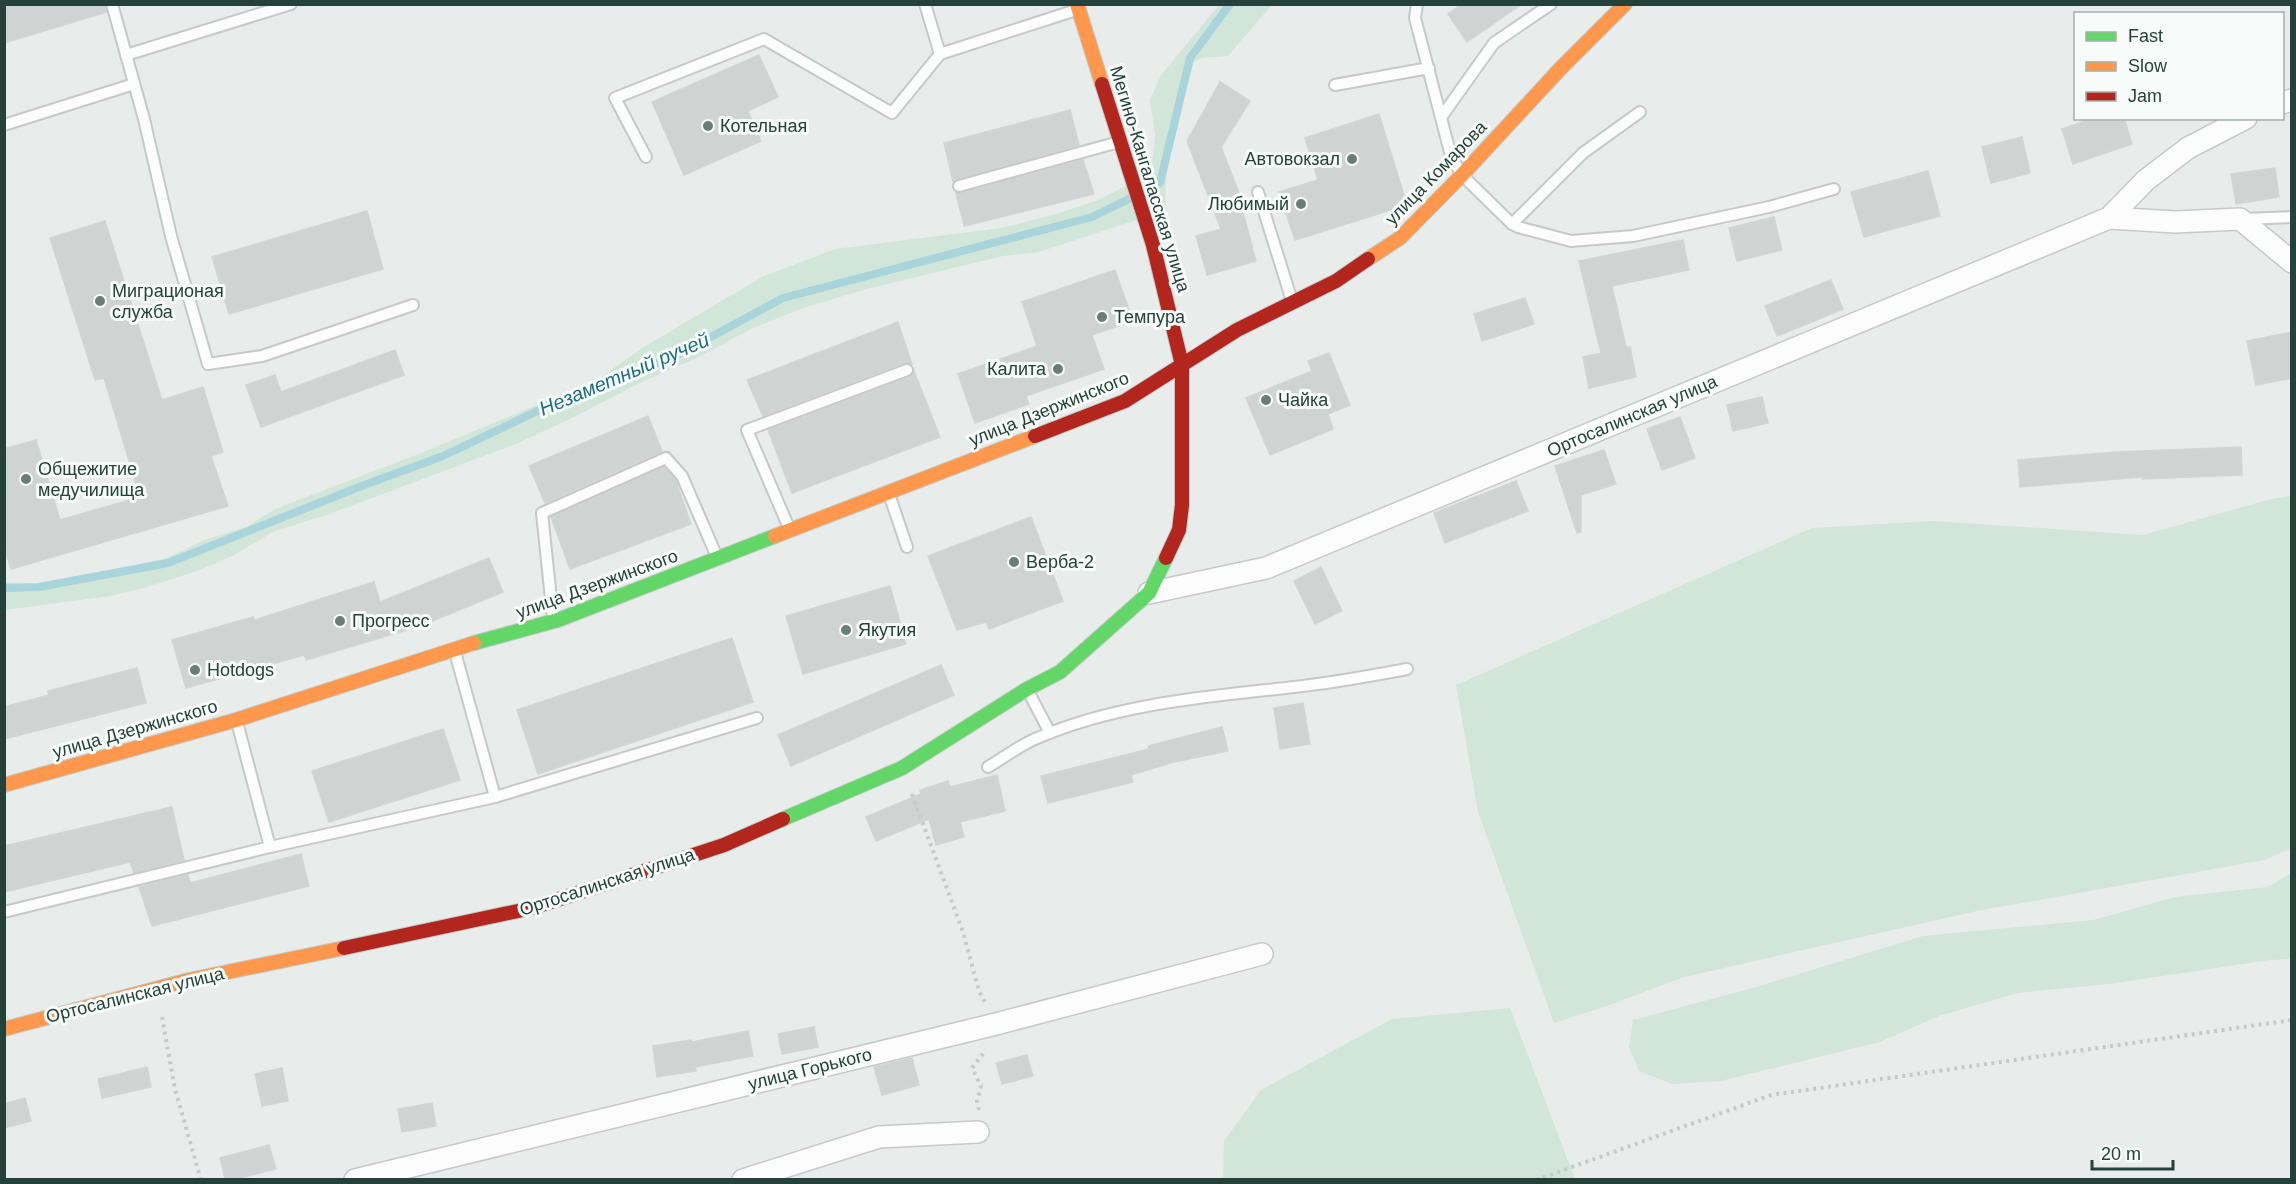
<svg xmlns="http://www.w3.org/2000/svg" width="2296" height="1184" viewBox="0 0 2296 1184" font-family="Arial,sans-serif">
<rect width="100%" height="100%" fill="#e8edeb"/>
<!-- green -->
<g fill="#d1e6d8">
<path d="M 1219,5 L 1272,5 L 1228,56 L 1202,58 L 1194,62 C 1182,104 1160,168 1167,210 L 1039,252 L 1003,256 L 867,289 L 803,308 L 751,329 L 697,358 L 642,382 L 576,416 L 516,444 L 330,514 L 275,531 L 232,556 L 197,571 L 144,588 L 110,596 L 5,610 L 4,582 L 37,585 L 164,559 L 207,539 L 248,526 L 275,509 L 421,453 L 595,381 L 647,345 L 764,276 L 835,249 L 1001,228 L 1056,214 L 1098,200 L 1151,173 L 1155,135 L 1150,100 L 1161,75 Z"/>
<path d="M 2291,496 L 2291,848 L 2265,860 L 1977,911 L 1684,977 L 1607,1006 L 1554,1023 L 1478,812 L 1456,685 L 1812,528 L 1933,521 L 2143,535 L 2271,499 Z"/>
<path d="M 2291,873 L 2291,959 L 2270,960 L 2109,984 L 2018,993 L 1939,1016 L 1880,1042 L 1721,1081 L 1672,1084 L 1639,1071 L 1629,1047 L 1633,1020 L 1756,987 L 1923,936 L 2093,920 L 2175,897 L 2268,887 Z"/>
<path d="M 1510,1008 L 1575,1179 L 1223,1179 L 1224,1141 L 1261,1090 L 1392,1019 Z"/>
</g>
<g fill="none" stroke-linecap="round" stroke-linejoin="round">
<!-- stream -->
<g stroke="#a9d4db" stroke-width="8">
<path d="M 1143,192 L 1160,183 L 1190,58 L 1230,4"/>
<path d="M 4,588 L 39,587 L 168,563 L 359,487 L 443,456 L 571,395 L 672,358 L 783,298 L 1092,217 L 1131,198"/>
</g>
</g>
<!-- building -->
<g fill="#cfd4d2" stroke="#d1d6d4" stroke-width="1.5">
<path d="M 4,4 L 105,4 L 107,12 L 4,43 Z"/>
<path d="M 1462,4 L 1522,4 L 1467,42 L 1448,14 Z"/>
<path d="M 759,55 L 778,97 L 748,111 L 761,141 L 684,175 L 652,102 Z"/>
<path d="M 1220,82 L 1250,101 L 1221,147 L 1245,208 L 1242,209 L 1256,261 L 1207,275 L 1196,236 L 1221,229 L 1187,141 Z"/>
<path d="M 1070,110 L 1079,145 L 953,181 L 944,143 Z"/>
<path d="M 1379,114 L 1407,205 L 1295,240 L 1279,192 L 1318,180 L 1305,138 Z"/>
<path d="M 2095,118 L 2124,118 L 2132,144 L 2073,164 L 2062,129 Z"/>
<path d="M 2022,137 L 2030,173 L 1991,183 L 1982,147 Z"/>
<path d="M 1083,160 L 1094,194 L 964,226 L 956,193 Z"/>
<path d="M 2275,168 L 2279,197 L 2236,204 L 2231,174 Z"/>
<path d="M 1928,171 L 1940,216 L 1864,237 L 1851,192 Z"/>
<path d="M 367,211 L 383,269 L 229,314 L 212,257 Z"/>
<path d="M 1774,217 L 1782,250 L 1737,261 L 1729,228 Z"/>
<path d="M 105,221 L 162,400 L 203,387 L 223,452 L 211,456 L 228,506 L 11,569 L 4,546 L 4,449 L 36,440 L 60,520 L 140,497 L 104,378 L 95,380 L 50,238 Z"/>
<path d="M 1683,240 L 1689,270 L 1612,286 L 1626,347 L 1630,347 L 1636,377 L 1589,388 L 1583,357 L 1601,353 L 1579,261 Z"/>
<path d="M 1115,270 L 1133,321 L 1092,335 L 1104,369 L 1026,396 L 1029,404 L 975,423 L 958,374 L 1037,346 L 1022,302 Z"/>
<path d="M 1831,280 L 1843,309 L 1777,336 L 1765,306 Z"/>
<path d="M 1525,298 L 1534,324 L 1482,341 L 1474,314 Z"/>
<path d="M 898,322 L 912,364 L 904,363 L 763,416 L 747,380 Z"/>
<path d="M 2292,332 L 2292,378 L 2256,385 L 2247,341 Z"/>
<path d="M 395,350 L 404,375 L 261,427 L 246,385 L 275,375 L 281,392 Z"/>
<path d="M 1329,353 L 1350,405 L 1328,414 L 1333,429 L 1270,455 L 1246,398 L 1312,371 L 1308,361 Z"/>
<path d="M 914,371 L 940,437 L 792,493 L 768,430 L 910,377 Z"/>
<path d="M 1762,397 L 1768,423 L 1733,431 L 1727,405 Z"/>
<path d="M 648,416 L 662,451 L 545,503 L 529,466 Z"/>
<path d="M 1680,417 L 1695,458 L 1662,470 L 1647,429 Z"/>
<path d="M 2241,447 L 2242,475 L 2142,479 L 2142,477 L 2020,487 L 2018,460 L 2116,452 Z"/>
<path d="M 1604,450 L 1616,484 L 1581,495 L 1581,532 L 1577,533 L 1555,466 Z"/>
<path d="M 664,467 L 675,479 L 691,524 L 570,569 L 551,517 Z"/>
<path d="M 1516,481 L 1528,511 L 1445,543 L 1434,513 Z"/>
<path d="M 1031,517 L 1063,601 L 989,629 L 986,622 L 957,630 L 928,556 Z"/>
<path d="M 489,558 L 503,592 L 420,626 L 306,660 L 304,655 L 186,688 L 172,640 L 253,617 L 254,620 L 374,582 L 380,602 Z"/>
<path d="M 1321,567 L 1342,611 L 1315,624 L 1294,581 Z"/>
<path d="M 890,586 L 906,644 L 803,674 L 786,616 Z"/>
<path d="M 732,638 L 753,702 L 538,774 L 517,710 Z"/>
<path d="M 941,665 L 954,695 L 791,766 L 778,735 Z"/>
<path d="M 137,668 L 146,703 L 4,739 L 4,707 L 49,695 L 48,691 Z"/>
<path d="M 1303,703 L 1310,744 L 1280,749 L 1274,708 Z"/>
<path d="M 1222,727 L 1228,751 L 1174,762 L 1131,775 L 1133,782 L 1048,803 L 1041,776 L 1149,749 L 1148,746 Z"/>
<path d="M 443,729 L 460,780 L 329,822 L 312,771 Z"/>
<path d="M 997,775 L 1005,811 L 960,822 L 964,837 L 936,845 L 929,819 L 876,841 L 866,817 L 921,794 L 920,790 L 948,781 L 950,787 Z"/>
<path d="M 172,807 L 184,860 L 134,873 L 130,862 L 4,892 L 4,846 Z"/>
<path d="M 301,854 L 309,886 L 152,926 L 139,887 L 188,875 L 190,883 Z"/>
<path d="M 814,1027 L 818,1047 L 782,1054 L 778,1034 Z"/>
<path d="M 748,1031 L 753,1056 L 695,1067 L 696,1071 L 657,1077 L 653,1046 L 691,1040 L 692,1042 Z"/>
<path d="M 1027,1055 L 1033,1076 L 1002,1084 L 996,1063 Z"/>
<path d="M 912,1058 L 919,1085 L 882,1095 L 874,1067 Z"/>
<path d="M 147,1067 L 151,1087 L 102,1098 L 98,1079 Z"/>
<path d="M 282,1068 L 288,1101 L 262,1106 L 255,1074 Z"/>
<path d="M 25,1098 L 31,1121 L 4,1128 L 4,1104 Z"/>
<path d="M 432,1103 L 436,1126 L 402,1132 L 398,1109 Z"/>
<path d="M 269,1145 L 276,1169 L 235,1179 L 225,1179 L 220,1158 Z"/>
</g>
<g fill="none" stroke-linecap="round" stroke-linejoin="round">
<!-- lane casing -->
<g stroke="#c5cac8" stroke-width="14">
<g id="lane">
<path d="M 112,4 L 144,119 L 171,236 L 208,364 L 262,356 L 413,305"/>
<path d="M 925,4 L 940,54 L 1076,10"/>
<path d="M 1417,4 L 1415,18 L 1451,156 L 1462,175 L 1512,224 L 1518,227 L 1571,241 L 1633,236 L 1769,207 L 1834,189"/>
<path d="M 126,55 L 291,4"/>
<path d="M 1335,85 L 1429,68"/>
<path d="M 1442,116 L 1494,43 L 1551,4"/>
<path d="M 4,125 L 134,84"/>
<path d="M 646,157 L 615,98 L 764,39 L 892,113 L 940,54"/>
<path d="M 959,186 L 1119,142"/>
<path d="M 1258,192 L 1292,301"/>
<path d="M 2243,219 L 2292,217"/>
<path d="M 1512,224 L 1583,153 L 1640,112"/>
<path d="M 889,494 L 907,547"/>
<path d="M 789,528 L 747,430 L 907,370"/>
<path d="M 553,618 L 542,513 L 666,458 L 682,476 L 717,557"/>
<path d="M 455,652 L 495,797 L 757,718"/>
<path d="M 1028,691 L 1050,733"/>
<path d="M 237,722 L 270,847 L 495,797"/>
<path d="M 988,767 C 1003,758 1019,746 1035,739 C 1117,703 1207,697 1294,687 C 1332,683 1370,676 1407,669"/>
<path d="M 4,912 L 270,847"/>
</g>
</g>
<!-- street casing -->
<g stroke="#c5cac8" stroke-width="24">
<g id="street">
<path d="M 2282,103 L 2292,100"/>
<path d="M 2109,218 L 2146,180 L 2188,148 L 2246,118"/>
<path d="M 1149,593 L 1266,568 L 2109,218 L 2175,222 L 2240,219 L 2292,262"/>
<path d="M 355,1180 L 996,1024 L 1262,954"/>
<path d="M 743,1180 L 879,1137 L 978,1132"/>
</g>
</g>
<!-- fast casing -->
<g stroke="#c3cbc8" stroke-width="16">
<g id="fast">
<path d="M 474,643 L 558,620 L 775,536"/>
<path d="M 783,819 L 902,768 L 1027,689 L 1060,672 L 1149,593 L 1166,558"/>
</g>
</g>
<!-- slow casing -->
<g stroke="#c3cbc8" stroke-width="16">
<g id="slow">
<path d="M 1077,4 L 1102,84"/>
<path d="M 1368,259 L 1400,238 L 1462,175 L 1560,69 L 1625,4"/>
<path d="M 775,536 L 1035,436"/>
<path d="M 4,785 L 236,720 L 474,643"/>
<path d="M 4,1029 L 189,980 L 344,948"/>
</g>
</g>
<!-- jam casing -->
<g stroke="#c3cbc8" stroke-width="16">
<g id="jam">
<path d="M 1102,84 L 1153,245 L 1182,365 L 1182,505 L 1179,530 L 1166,558"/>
<path d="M 1035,436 L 1125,401 L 1237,330 L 1336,281 L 1368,259"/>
<path d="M 344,948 L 532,908 L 724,845 L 783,819"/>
</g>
</g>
<!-- path -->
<g stroke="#c3ccca" stroke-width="4" stroke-dasharray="3 4.5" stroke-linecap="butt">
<path d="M 912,794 L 963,932 L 979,991 L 985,1002"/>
<path d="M 162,1017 L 175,1089 L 201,1180"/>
<path d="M 979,1110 L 977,1101 L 981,1086 L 972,1068 L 986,1050"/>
<path d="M 1536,1180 L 1771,1095 L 2292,1020"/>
</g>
<!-- lane -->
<use href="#lane" stroke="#fcfcfc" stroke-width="10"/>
<!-- street -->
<use href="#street" stroke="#fcfcfc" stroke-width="21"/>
<!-- fast -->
<use href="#fast" stroke="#63d668" stroke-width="14"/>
<!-- slow -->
<use href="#slow" stroke="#ff974d" stroke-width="14"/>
<!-- jam -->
<use href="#jam" stroke="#b3261e" stroke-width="14"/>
</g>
<!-- markers -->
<g fill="#697e78" stroke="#f7fbf9" stroke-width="2">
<circle cx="708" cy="126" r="6"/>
<circle cx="1352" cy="159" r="6"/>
<circle cx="1301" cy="204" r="6"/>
<circle cx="100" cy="301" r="6"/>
<circle cx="1102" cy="317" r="6"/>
<circle cx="1058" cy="369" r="6"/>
<circle cx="1266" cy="400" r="6"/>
<circle cx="26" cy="479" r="6"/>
<circle cx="1014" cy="562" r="6"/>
<circle cx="340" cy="621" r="6"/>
<circle cx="846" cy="630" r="6"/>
<circle cx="195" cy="670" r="6"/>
</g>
<g text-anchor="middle" stroke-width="6" stroke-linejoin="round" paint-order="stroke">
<!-- poi labels -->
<g font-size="18" fill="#24423a" stroke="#f7fbf9" text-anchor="start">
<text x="720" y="132">Котельная</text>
<text x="1340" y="165" text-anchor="end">Автовокзал</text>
<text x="1289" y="210" text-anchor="end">Любимый</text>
<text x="112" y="297">Миграционая<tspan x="112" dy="21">служба</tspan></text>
<text x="1114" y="323">Темпура</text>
<text x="1046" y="375" text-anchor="end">Калита</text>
<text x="1278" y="406">Чайка</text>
<text x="38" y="475">Общежитие<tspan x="38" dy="21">медучилища</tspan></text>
<text x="1026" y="568">Верба-2</text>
<text x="352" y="627">Прогресс</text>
<text x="858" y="636">Якутия</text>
<text x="207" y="676">Hotdogs</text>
</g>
<!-- street labels -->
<g font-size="18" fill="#24423a" stroke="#f7fbf9">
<text transform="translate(1436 173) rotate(-46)" y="6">улица Комарова</text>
<text transform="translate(1150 179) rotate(73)" y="6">Мегино-Кангаласская улица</text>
<text transform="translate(1049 409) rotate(-22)" y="6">улица Дзержинского</text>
<text transform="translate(1632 416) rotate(-23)" y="6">Ортосалинская улица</text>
<text transform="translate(597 584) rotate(-20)" y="6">улица Дзержинского</text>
<text transform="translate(135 729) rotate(-16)" y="6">улица Дзержинского</text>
<text transform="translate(607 882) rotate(-18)" y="6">Ортосалинская улица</text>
<text transform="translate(135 995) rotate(-14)" y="6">Ортосалинская улица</text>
<text transform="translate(810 1069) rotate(-14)" y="6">улица Горького</text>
</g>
<!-- water labels -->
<g font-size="20" font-style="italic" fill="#1c6f80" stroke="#f7fbf9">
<text transform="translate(624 374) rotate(-23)" y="7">Незаметный ручей</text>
</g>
</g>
<!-- border -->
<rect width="2296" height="1184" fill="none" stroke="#24423a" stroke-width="12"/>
<!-- legend -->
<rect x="2074" y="12" width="210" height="108" fill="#f7fbf9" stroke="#a3b1ad" stroke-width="1.5"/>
<rect x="2086" y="32" width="30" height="9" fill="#63d668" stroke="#a3b1ad" stroke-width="1.5"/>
<text x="2128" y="42" font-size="18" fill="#24423a">Fast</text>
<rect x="2086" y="62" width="30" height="9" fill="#ff974d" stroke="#a3b1ad" stroke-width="1.5"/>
<text x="2128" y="72" font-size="18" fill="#24423a">Slow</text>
<rect x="2086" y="92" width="30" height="9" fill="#b3261e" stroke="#a3b1ad" stroke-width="1.5"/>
<text x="2128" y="102" font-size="18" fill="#24423a">Jam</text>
<!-- scale -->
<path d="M2092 1160v9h81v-9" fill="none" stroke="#24423a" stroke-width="3"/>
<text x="2101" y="1160" font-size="18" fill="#24423a" stroke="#f7fbf9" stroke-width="4.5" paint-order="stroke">20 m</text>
</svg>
